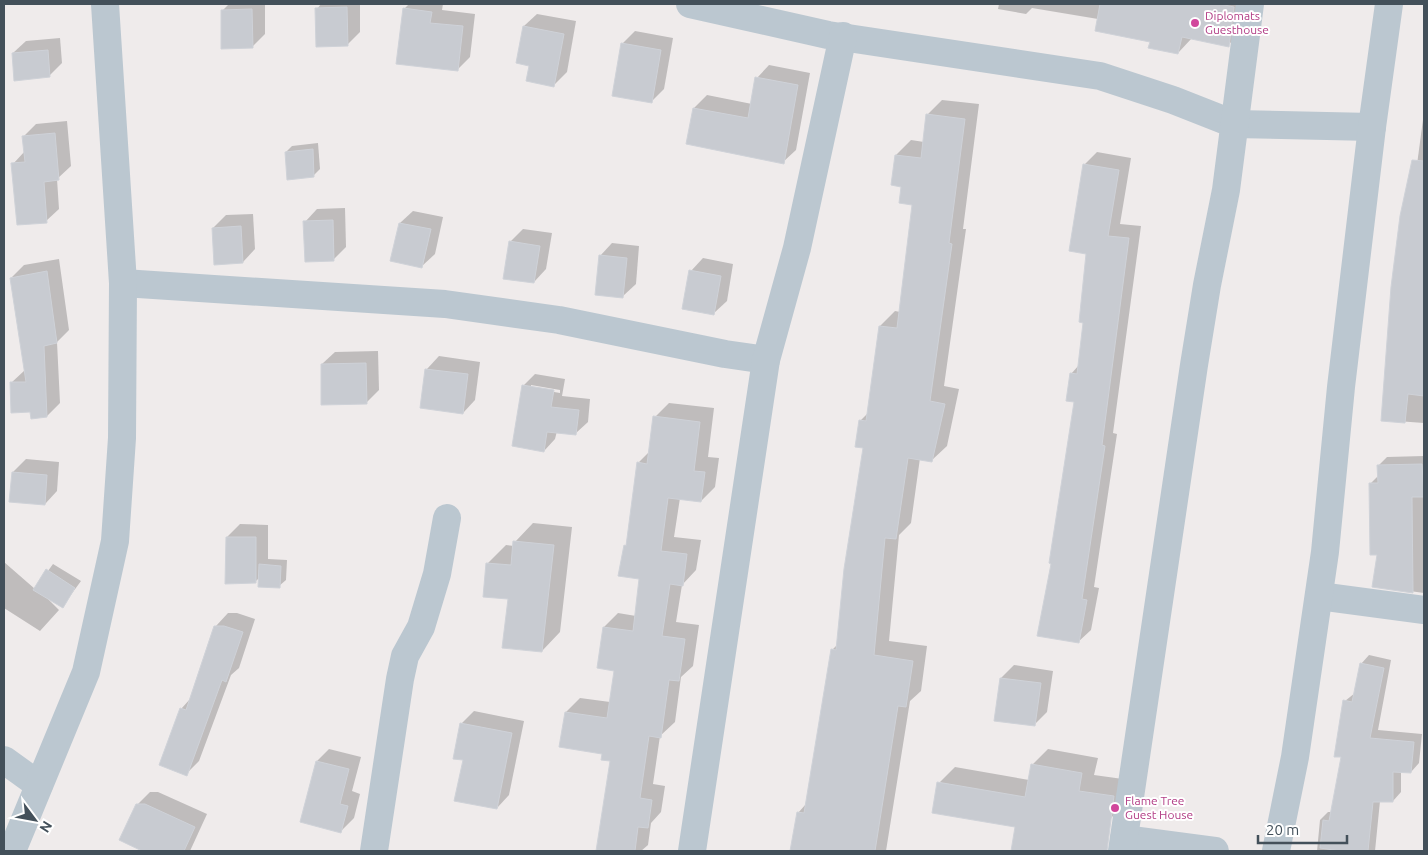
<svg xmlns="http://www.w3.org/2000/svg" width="1428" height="855" viewBox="0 0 1428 855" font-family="Ubuntu,sans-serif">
<rect width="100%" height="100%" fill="#efebeb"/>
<!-- shadow -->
<g fill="#0003" fill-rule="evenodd">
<path d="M 229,4 L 265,4 L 265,34 L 252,47 L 222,11 Z"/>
<path d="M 321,4 L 360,4 L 360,32 L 347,45 L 317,9 Z"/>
<path d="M 409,4 L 443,4 L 442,10 L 475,14 L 470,57 L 457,70 L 404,9 Z"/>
<path d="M 999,4 L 1245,4 L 1242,32 L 1228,45 L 1192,38 L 1178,53 L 1098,19 L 1032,8 L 1026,14 L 998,9 Z"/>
<path d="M 537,14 L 576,21 L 567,72 L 554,85 L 531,65 L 524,26 Z"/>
<path d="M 635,31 L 673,38 L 664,89 L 652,101 L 622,44 Z"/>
<path d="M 60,38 L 62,63 L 49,76 L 13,53 L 26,41 Z"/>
<path d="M 769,65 L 810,73 L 796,150 L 783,162 L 694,108 L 707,95 L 752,104 L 757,78 Z"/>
<path d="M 942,100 L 979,104 L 963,229 L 966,229 L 944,386 L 959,389 L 947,446 L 932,460 L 920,458 L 911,523 L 899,535 L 889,641 L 927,646 L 921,691 L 910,701 L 886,851 L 791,851 L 798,813 L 806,804 L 832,650 L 838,644 L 864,447 L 860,421 L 869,412 L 880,326 L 895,311 L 900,312 L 913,204 L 903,186 L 896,155 L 911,140 L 924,142 L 927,115 Z"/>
<path d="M 1424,112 L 1424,423 L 1383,420 Z"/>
<path d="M 67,121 L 71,166 L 57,179 L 59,209 L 46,221 L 13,164 L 25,151 L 23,137 L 36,124 Z"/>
<path d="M 318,143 L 320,169 L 314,175 L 286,152 L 292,146 Z"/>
<path d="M 1097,152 L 1131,158 L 1120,224 L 1141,226 L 1113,433 L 1117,434 L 1094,587 L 1099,588 L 1091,630 L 1078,642 L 1052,563 L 1076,401 L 1071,374 L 1079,365 L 1085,322 L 1088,253 L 1084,165 Z"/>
<path d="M 345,208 L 346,247 L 333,260 L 305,222 L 317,209 Z"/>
<path d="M 413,211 L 443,217 L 435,254 L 422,266 L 400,223 Z"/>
<path d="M 253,214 L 255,249 L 243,262 L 213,228 L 226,215 Z"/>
<path d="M 523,229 L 552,233 L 546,269 L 534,282 L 510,242 Z"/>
<path d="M 612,243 L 639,246 L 636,284 L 623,296 L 600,256 Z"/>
<path d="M 703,258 L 733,264 L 727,301 L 714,313 L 691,271 Z"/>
<path d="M 59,259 L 69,330 L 57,342 L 60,403 L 47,416 L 31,411 L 11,383 L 25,370 L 11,278 L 24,265 Z"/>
<path d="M 378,351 L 379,390 L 366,403 L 322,364 L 335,352 Z"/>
<path d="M 439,356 L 480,362 L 475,400 L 463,413 L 421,407 L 427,369 Z"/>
<path d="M 535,374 L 565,379 L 562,396 L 590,399 L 588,422 L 576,433 L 557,431 L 555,439 L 544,451 L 523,386 ZM 531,385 L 560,390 L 560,393 L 531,388 Z"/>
<path d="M 669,403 L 714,408 L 708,457 L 719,458 L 715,487 L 701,501 L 680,498 L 674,537 L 701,540 L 696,570 L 682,585 L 676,622 L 699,625 L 693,666 L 681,677 L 675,722 L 660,736 L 653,784 L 665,786 L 661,812 L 651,823 L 648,845 L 641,851 L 597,851 L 611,760 L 566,712 L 580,698 L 610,702 L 615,670 L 604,627 L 618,613 L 636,616 L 641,578 L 625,546 L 628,542 L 638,463 L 650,451 L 655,417 Z"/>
<path d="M 1424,456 L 1424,593 L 1374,586 L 1379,554 L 1370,484 L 1379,475 L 1378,466 L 1387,457 Z"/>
<path d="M 26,459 L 59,462 L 57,491 L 45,504 L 13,472 Z"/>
<path d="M 533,523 L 572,527 L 560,632 L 542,651 L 488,563 L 506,545 L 514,546 L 515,542 Z"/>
<path d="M 240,524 L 268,525 L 268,559 L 287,560 L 286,580 L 279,586 L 259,578 L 255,582 L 227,537 Z"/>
<path d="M 4,562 L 35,589 L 53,564 L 81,581 L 62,607 L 45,596 L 59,610 L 40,631 L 4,608 Z"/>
<path d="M 228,613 L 237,613 L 255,619 L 239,668 L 231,675 L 199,761 L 186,774 L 181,709 L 191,698 L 216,626 Z"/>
<path d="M 1369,655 L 1391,660 L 1378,730 L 1422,734 L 1419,763 L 1411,772 L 1401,771 L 1401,792 L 1393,801 L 1380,801 L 1375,851 L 1317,851 L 1320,820 L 1328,812 L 1332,812 L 1342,756 L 1345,701 L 1355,693 L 1361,664 Z"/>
<path d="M 1014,665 L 1053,671 L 1047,712 L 1034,725 L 1001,678 Z"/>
<path d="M 474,711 L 524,721 L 509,795 L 497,808 L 464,759 L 461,724 Z"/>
<path d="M 329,749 L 361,757 L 352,791 L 360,794 L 354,818 L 341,831 L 317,761 Z"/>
<path d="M 1048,749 L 1098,758 L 1094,775 L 1130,780 L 1126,803 L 1110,819 L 1105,851 L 1012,851 L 1016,826 L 939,783 L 955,767 L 1029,780 L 1032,765 Z"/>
<path d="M 150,792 L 158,792 L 207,814 L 190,851 L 145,851 L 120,840 L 137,805 Z"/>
</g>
<!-- building -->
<g fill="#c8cbd1" stroke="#cfd2d8">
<path d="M 1100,4 L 1220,4 L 1234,7 L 1229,47 L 1182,37 L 1178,54 L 1148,48 L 1150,42 L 1095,31 Z"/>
<path d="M 347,7 L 348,46 L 316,47 L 315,8 Z"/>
<path d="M 403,8 L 432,12 L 430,23 L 463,26 L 458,71 L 396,64 Z"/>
<path d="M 252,9 L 253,48 L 221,49 L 221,10 Z"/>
<path d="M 523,26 L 564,34 L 554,87 L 526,81 L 529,66 L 516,63 Z"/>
<path d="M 621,43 L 661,50 L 652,103 L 612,96 Z"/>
<path d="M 48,50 L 50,77 L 14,81 L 12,53 Z"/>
<path d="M 755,77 L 798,85 L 784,164 L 686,144 L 693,108 L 748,118 Z"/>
<path d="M 926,114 L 965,119 L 949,243 L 952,244 L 930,401 L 945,404 L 932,462 L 908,458 L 896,539 L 885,538 L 874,655 L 913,661 L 906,707 L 898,706 L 875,851 L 790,851 L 797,812 L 804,813 L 831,649 L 836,650 L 844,569 L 863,448 L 855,447 L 859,420 L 866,421 L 879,326 L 897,328 L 912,205 L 899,203 L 901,187 L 891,185 L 895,155 L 921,158 Z"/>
<path d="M 55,133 L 59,180 L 44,182 L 47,223 L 17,225 L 11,163 L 25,162 L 22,136 Z"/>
<path d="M 313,149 L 314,177 L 287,180 L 285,152 Z"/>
<path d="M 1412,160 L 1424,161 L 1424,396 L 1408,394 L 1405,423 L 1381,421 L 1391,287 L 1400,216 Z"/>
<path d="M 1083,164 L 1119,170 L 1108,236 L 1129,238 L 1102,445 L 1105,446 L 1082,599 L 1087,600 L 1079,643 L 1037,636 L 1051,564 L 1049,563 L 1074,402 L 1066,401 L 1070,373 L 1077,374 L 1083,323 L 1079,322 L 1086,254 L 1069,251 Z"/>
<path d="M 333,220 L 334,261 L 305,262 L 303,221 Z"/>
<path d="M 399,223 L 431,229 L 422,268 L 390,261 Z"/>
<path d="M 241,226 L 243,263 L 214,265 L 212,228 Z"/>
<path d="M 509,241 L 540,246 L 534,283 L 503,279 Z"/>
<path d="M 599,255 L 627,258 L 623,298 L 595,295 Z"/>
<path d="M 689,270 L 721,276 L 714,315 L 682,309 Z"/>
<path d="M 47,271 L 57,343 L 44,346 L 47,417 L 31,419 L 30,412 L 11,413 L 10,382 L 26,382 L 10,278 Z"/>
<path d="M 366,363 L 367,404 L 321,405 L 321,364 Z"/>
<path d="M 425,369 L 468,374 L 463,414 L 420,408 Z"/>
<path d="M 522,385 L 554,390 L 551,407 L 579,410 L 576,435 L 547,432 L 544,452 L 512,446 Z"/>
<path d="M 653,416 L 700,422 L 694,471 L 705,472 L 701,502 L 668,498 L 661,551 L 687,554 L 683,586 L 670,584 L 662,636 L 685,639 L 679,681 L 669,680 L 661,738 L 649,736 L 640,798 L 652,800 L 648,828 L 638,827 L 635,851 L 596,851 L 610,761 L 601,760 L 602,754 L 559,747 L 565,712 L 607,718 L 614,671 L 597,668 L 603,627 L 633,631 L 639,579 L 618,576 L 624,545 L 626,546 L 637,462 L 647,464 Z"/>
<path d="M 1422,464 L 1424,497 L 1412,497 L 1413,593 L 1372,587 L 1377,555 L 1370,555 L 1369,483 L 1378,483 L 1377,465 Z"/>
<path d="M 12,472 L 47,475 L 45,505 L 9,502 Z"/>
<path d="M 226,537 L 256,537 L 256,583 L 225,584 Z"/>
<path d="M 513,541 L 554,545 L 542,652 L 502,648 L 508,599 L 483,597 L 486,563 L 511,565 Z"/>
<path d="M 259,564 L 281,566 L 280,588 L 258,587 Z"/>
<path d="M 46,569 L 75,588 L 63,608 L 33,590 Z"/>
<path d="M 214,626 L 224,626 L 243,632 L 226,682 L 222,680 L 187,776 L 159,765 L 180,708 L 186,710 Z"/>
<path d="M 1360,663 L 1384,668 L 1370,738 L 1414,742 L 1411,773 L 1393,772 L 1393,802 L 1373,802 L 1368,851 L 1340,851 L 1320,848 L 1323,820 L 1329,821 L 1341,757 L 1334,757 L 1343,700 L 1352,702 Z"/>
<path d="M 1000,678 L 1041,683 L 1035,726 L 994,721 Z"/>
<path d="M 460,723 L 512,733 L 497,809 L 454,801 L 463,760 L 453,759 Z"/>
<path d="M 316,761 L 349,769 L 340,804 L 348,806 L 341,833 L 300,822 Z"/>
<path d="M 1031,764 L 1082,773 L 1079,791 L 1114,796 L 1107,851 L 1011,851 L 1015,827 L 932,813 L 937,782 L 1025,797 Z"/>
<path d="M 136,804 L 145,804 L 195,827 L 184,851 L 142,851 L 119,840 Z"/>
</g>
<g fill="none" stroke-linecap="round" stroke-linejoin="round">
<!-- minor -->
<g stroke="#bbc7d0" stroke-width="28">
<path d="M 690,4 L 828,35 L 1100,76 L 1173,100 L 1234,124 L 1372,127"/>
<path d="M 123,283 L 445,304 L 559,320 L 725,354 L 766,360"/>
<path d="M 1319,596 L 1424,610"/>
<path d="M 4,760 L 39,785"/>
<path d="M 1124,839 L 1215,851"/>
<path d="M 12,851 L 86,672 L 115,541 L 122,438 L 123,283 L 105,4"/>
<path d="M 374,851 L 400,679 L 405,656 L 421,627 L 437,574 L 447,518"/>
<path d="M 692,851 L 766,360 L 797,248 L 843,36"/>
<path d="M 1122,851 L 1194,365 L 1207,285 L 1226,190 L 1250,4"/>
<path d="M 1276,851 L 1295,757 L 1325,552 L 1341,387 L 1372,127 L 1389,4"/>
</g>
</g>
<!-- markers -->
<g fill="#d1479c" stroke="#fff" stroke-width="2">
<circle cx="1195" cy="23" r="5"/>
<circle cx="1115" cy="808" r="5"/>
</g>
<g text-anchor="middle" stroke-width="4" stroke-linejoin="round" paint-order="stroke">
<!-- hotel labels -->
<g font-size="12" fill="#b23c85" stroke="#fff" text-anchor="start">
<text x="1205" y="20">Diplomats<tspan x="1205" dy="14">Guesthouse</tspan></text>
<text x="1125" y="805">Flame Tree<tspan x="1125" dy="14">Guest House</tspan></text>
</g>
</g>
<!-- border -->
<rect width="1428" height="855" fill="none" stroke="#43505a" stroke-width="10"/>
<!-- north arrow -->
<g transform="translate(35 820) rotate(122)" stroke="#ffffff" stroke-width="4" paint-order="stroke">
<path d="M0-4L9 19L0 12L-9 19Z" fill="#43505a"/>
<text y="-8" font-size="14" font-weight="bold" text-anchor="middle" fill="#43505a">N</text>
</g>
<!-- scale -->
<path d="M1258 835v8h89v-8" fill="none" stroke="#43505a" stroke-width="2.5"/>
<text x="1266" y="835" font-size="15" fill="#43505a" stroke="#ffffff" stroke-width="4" paint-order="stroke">20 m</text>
</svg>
